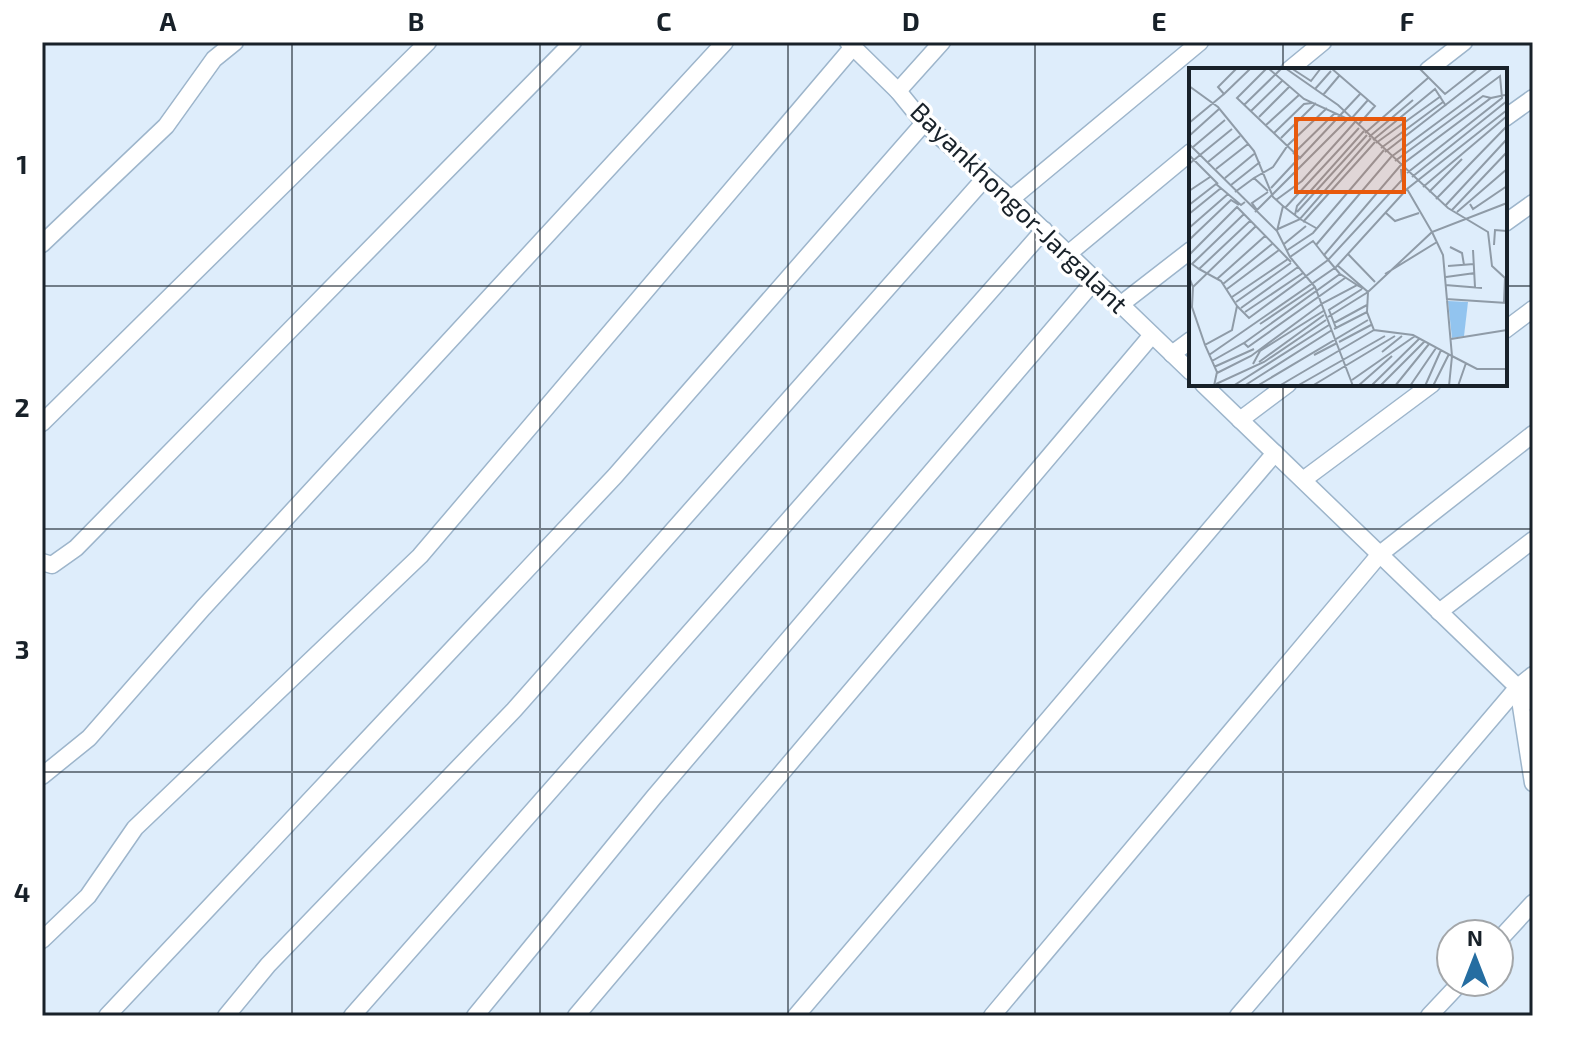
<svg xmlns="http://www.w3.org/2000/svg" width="1575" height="1058" viewBox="0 0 1575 1058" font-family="'Exo 2',sans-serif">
<rect width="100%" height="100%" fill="#deedfb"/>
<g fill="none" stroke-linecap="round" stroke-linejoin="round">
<!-- minor casing -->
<g stroke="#9db5cb" stroke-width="19">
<g id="minor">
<path d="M 848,42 L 898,91 L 924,123 L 1011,199 L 1191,372"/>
<path d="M 1289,70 L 1323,42"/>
<path d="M 1428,70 L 1464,42"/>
<path d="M 898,91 L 942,42"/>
<path d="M 1505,118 L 1533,98"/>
<path d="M 1011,199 L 1200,42"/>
<path d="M 1505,223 L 1533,203"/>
<path d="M 42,244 L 166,126 L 214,59 L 235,42"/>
<path d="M 1068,254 L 1191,152"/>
<path d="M 1120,305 L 1191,250"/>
<path d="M 1505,330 L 1533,309"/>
<path d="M 1172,354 L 1191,340"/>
<path d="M 1203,384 L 1533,702"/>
<path d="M 1240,420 L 1288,384"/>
<path d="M 42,423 L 428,42"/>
<path d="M 1303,480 L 1432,384"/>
<path d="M 42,562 L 52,565 L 76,548 L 573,42"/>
<path d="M 1439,612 L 1533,540"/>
<path d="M 1518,687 L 1533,783"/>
<path d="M 42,776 L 89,738 L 203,608 L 725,42"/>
<path d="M 42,940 L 88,896 L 135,828 L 420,556 L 853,47"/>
<path d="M 1499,940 L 1533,903"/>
<path d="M 107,1016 L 615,476 L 924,123"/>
<path d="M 226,1016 L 268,965 L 514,710 L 985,178"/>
<path d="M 352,1016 L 1044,230"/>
<path d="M 475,1016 L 654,797 L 1095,280"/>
<path d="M 576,1016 L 1152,335"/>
<path d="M 796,1016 L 1275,453"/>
<path d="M 992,1016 L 1380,554 L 1533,434"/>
<path d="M 1238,1016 L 1518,687 L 1533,675"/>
<path d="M 1429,1016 L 1461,982"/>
</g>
</g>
<!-- minor -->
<use href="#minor" stroke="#fff" stroke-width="16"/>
</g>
<!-- grid -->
<path fill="none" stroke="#182129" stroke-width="2" stroke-opacity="0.55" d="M 292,42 L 292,1016M 540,42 L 540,1016M 788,42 L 788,1016M 1035,42 L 1035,1016M 1283,42 L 1283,70M 42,286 L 1191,286M 1505,286 L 1533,286M 1283,384 L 1283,1016M 42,529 L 1533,529M 42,772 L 1533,772"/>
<g text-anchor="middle" stroke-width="7" stroke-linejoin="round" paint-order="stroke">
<!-- street labels -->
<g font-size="26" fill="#182129" stroke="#fff">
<text transform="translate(1019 208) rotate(44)" y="9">Bayankhongor-Jargalant</text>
</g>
</g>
<!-- overview -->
<g transform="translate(1189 68)">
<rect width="318" height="318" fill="#deedfb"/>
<path d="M 259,233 L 279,234 L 275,268 L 263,270 Z" fill="#92c4ef"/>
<path fill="none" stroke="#8f9ba7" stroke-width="2" d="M 48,0 L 29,19 L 35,26 L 62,0M 78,0 L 48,30 L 111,90 L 172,25M 96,0 L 149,37 L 259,140 L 299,164 L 303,198 L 316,210 L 315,235M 102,0 L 122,13 L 132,0M 142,0 L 186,38 L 169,57M 230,0 L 256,26 L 289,0M 0,18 L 29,39 L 65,83 L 84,129 L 94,138 L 88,163M 126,21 L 142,3M 134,27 L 150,8M 55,37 L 93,0M 62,43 L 93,13M 70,49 L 100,19M 162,51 L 179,32M 0,55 L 35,26M 77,57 L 110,27M 85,65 L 115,36 L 123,35M 176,65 L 239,10M 0,68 L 30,41M 180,69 L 224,32M 92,70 L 127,35M 184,72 L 246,21 L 257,38M 187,75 L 252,28M 0,76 L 88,163 L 101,189 L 126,219 L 164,318M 4,79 L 36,52M 192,80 L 254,34M 196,84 L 304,0M 104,86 L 146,45M 0,87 L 29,116M 206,93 L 294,28 L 302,30M 19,94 L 51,68M 0,96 L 43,61M 27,101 L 59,76M 223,109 L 318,33M 36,110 L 65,86M 65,110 L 84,99 L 99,77 L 138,40M 42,117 L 71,94M 234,119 L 318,48M 82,120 L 110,90M 0,123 L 21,109M 46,124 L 65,110 L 79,123M 240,124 L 273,91M 247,131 L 318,58M 87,132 L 113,113 L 166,54M 318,135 L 243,164 L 254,187 L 263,288 L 288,301 L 318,301M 281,136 L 284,141 L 318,118M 0,137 L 27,116 L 52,137 L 56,134M 94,138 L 111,151 L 182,70M 256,138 L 318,71M 96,140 L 170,60M 68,142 L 63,135 L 79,124M 263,142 L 318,84M 66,144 L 159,51 L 115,31 L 79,0M 108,144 L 178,67M 268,144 L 318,101M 197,145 L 206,153 L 230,145M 0,146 L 32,120M 106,147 L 108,138 L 175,63M 114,154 L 186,74M 0,160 L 39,126M 89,161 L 111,151 L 127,160M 0,172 L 42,132 L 50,137M 95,176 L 117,158M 127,177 L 202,89 L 311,8 L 313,30 L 218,105M 305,177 L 306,162 L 318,163M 261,179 L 273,185 L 275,197M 284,182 L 286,219M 97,183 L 124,165 L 195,82M 159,186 L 186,214M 0,187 L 48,139 L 102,194M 101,189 L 124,173 L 135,187M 148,197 L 179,224 L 178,244 L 185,262 L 224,267 L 263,288 L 260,318M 259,198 L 285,196M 10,201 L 3,196 L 55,146M 151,206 L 135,187 L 211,98 L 302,30 L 316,27M 196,206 L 248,174M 0,209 L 4,219 L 67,158M 257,209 L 286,205M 28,211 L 76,168M 34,216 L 83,176M 256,217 L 293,220M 4,219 L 3,239 L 16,277M 38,221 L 90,182M 43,229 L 99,191M 257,231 L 318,235M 47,234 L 102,195M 48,238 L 60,250 L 139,192 L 213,112 L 212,101M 52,240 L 109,199M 56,244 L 114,205M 139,249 L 179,224 L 243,164 L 218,121M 145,255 L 178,237M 71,256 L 126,219M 147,260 L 140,242 L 173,221M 145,261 L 178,244M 262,271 L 318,262M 150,274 L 182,257M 55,275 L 151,206 L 168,217M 193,284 L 213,268M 20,287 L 147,199 L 218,121 L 318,42M 125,287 L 148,275M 23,293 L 55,275 L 59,279 L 156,210M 70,294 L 135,247M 64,296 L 71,283 L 136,242M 25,299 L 65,281M 28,305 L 62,288 L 134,235 L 168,217 L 174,220M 163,312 L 226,268M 27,316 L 75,294 L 137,252M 25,318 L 28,304 L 16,277 L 43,262 L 48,238 L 32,213 L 10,201 L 61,153M 44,318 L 140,257M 55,318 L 143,262M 68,318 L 179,252M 90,318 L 185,262M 108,318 L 196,268M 123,318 L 206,268M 169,318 L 203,288M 182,318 L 231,270M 191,318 L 235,274M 206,318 L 240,276M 221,318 L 247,280M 236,318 L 252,282M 244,318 L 260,286M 269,318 L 277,295"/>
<path fill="#e8590c" fill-opacity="0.15" stroke="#e8590c" stroke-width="4" d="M 107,51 L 215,51 L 215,124 L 107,124 Z"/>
<rect width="318" height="318" fill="none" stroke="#182129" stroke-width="4"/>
</g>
<!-- border -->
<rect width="1575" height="1058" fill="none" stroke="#ffffff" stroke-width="88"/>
<!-- north arrow -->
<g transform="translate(1475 958)"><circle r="38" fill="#ffffff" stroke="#a3a6a9" stroke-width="2"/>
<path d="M0-6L14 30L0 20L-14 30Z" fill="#256da1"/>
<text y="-12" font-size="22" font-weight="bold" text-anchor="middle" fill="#182129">N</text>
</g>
<rect x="44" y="44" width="1487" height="970" fill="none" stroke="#182129" stroke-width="3"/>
<g font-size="26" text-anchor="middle" font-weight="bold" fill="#182129">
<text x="168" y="31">A</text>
<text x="416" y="31">B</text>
<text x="664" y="31">C</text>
<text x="911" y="31">D</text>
<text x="1159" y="31">E</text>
<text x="1407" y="31">F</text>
<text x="22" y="174">1</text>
<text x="22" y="417">2</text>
<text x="22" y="659">3</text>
<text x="22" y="902">4</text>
</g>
</svg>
